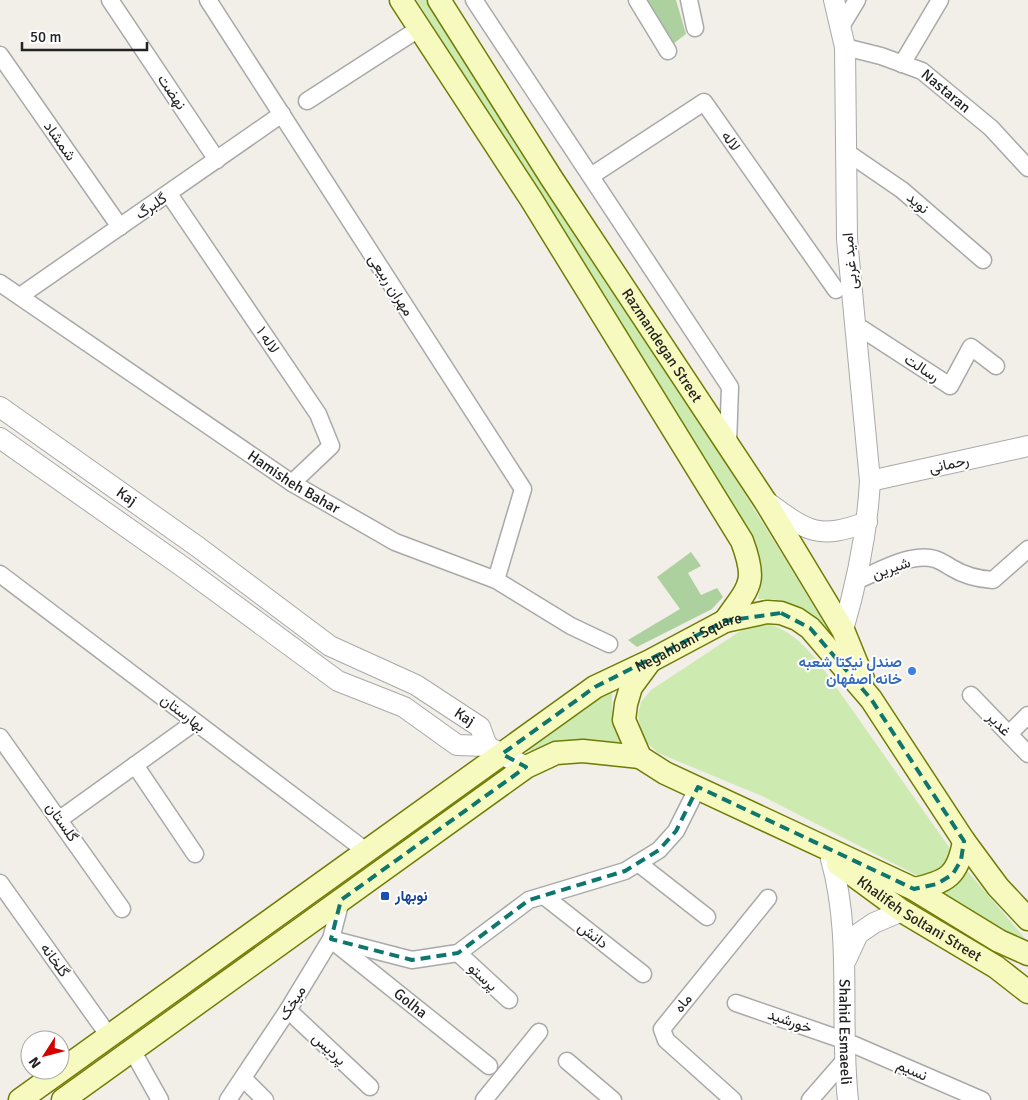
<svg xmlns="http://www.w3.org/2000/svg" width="1028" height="1100" viewBox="0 0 1028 1100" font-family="Signika,Vazirmatn,sans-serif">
<rect width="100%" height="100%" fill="#f2efe9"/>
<!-- grass -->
<g fill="#cdebb0">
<path d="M 417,0 L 428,0 L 716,447 L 842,652 L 792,608 L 774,599 L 758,599 L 761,581 L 757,556 Z"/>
<path d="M 762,622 C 788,629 799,640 817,660 L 949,847 L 952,860 L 944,871 L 920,877 L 762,796 L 658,753 L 643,739 L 638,715 L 641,702 L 651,690 L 751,624 Z"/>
<path d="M 613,686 C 610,710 613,732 628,752 C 593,743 564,732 531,752 L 524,747 Z"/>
<path d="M 964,867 L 1028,942 L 1028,943 L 940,893 L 960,881 Z"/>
</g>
<!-- forest -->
<g fill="#add19e">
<path d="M 642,0 L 676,0 L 686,34 L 669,47 Z"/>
<path d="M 691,552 L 701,566 L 688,573 L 701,595 L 717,588 L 723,597 L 712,609 L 637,647 L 628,640 L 680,609 L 657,577 Z"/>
</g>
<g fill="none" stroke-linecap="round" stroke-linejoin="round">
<!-- minor casing -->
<g stroke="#a9a9a9" stroke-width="19">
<g id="minor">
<path d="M 110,0 L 217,160"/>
<path d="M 208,0 L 523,489 L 496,580"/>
<path d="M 474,0 L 730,387 L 728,444"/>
<path d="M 637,0 L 668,51"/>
<path d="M 689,0 L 695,28"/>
<path d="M 840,28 L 857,0"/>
<path id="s1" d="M 845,47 L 881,56 L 922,71 L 991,128 L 1028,168"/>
<path d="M 0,55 L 120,227"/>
<path d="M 902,64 L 940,0"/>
<path d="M 307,101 L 420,28 L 412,21"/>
<path d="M 848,153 L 902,190 L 983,260"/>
<path d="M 591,176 L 704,102 L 836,290"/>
<path d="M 169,194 L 318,414 L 331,446 L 292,483"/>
<path id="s2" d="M 0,283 L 292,483 L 395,542 L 496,580 L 571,626 L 609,644"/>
<path d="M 20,296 L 282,114"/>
<path d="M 856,325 L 950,386 L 971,347 L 996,366"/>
<path d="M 0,574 L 366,851"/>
<path d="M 858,580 C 880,571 911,552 935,559 C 941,561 947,565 952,568 C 965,576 978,579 993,580 L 1028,549"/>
<path d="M 971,695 L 1028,754"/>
<path d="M 1009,734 L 1028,715"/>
<path d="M 0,737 L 122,909"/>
<path d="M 135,765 L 195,854"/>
<path d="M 60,819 L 195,722"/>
<path d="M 638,863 L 707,917"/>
<path d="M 0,883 L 109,1036"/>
<path d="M 544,896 L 643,974"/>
<path d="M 331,939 L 412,960 L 458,953 L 529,900 L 625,871 L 659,850 L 676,831 L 698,787"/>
<path id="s3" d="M 334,942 L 489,1066"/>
<path d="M 458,953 L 509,1000"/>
<path d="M 736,1003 L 843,1040 L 982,1100"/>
<path d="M 288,1010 L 370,1087"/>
<path d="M 132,1050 L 160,1100"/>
<path d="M 567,1061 L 613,1100"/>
<path d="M 243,1078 L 265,1100"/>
<path d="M 228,1100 L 288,1010 L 331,939 L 341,900"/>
<path d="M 484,1100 L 539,1032"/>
<path d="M 733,1100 L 666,1040 L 662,1029 L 768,898"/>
<path d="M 810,1100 L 844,1061"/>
</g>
</g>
<!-- tertiary casing -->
<g stroke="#a9a9a9" stroke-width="22">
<g id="tertiary">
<path d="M 834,0 L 845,47 L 847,239 L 870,481 C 867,534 858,579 843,630"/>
<path id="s4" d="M 0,407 L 198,547 L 330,646 L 416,685 L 480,727 L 487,746"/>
<path d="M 0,438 L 183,567 L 338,681 L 404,707 L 457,745 L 487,746 L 526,767"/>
<path d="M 870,481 L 1028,446"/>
<path d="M 767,502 C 808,532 818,540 867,522"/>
<path id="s5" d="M 831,859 C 853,937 839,1020 848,1100"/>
<path d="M 846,960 L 858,934 L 874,923 L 902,911"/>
</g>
</g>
<!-- secondary casing -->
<g stroke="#707d05" stroke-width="25">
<g id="secondary">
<path d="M 401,0 L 531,199 L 742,541 C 758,584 749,586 725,621"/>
<path id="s6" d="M 439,0 L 552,179 L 765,501 L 843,630 L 863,679"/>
<path d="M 648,664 L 631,687 L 626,704 L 624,720 L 640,757 L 665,773 L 914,889 L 999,941 L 1028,954"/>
<path id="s7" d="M 838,864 L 902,911 L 996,967 L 1028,992"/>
<path d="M 914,889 C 947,882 958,876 964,841"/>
<path id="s8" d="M 20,1100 L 595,687 L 650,661 L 725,621 L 767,612 L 781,613 L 797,619 L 810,628 L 871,699 L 964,841 L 998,887 L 1028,919"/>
<path d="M 63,1100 L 526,767 L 556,753 L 583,751 L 640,757"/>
</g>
</g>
<!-- minor -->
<use href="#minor" stroke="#fff" stroke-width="16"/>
<!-- tertiary -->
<use href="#tertiary" stroke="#fff" stroke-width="20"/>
<!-- secondary -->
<use href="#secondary" stroke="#f7fabf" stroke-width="22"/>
</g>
<!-- marked area -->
<path fill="none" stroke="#0f766e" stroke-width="4" stroke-dasharray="10 6" stroke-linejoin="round" d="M 781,613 L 810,628 L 871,699 L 964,841 L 961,860 L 953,874 L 937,884 L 914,889 L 698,787 L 676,831 L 659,850 L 625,871 L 529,900 L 458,953 L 412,960 L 331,939 L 341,900 L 526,767 L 502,754 L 595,687 L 725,621 Z"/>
<!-- markers -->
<circle fill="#3f7fe0" stroke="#fff" stroke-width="2" cx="912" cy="671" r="5"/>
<rect fill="#1a4fb4" stroke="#fff" stroke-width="2" x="380" y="891" width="10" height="10" rx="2.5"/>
<g text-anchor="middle" stroke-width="4" stroke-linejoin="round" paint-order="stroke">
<!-- street labels -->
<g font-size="15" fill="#222" stroke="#fff">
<text transform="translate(172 92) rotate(56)" y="5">نهضت</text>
<text dy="5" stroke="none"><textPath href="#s1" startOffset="112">Nastaran</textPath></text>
<text transform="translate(60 141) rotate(55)" y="5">شمشاد</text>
<text transform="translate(731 141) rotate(55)" y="5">لاله</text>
<text transform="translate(918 203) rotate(41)" y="5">نوید</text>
<text transform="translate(151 206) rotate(-34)" y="5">گلبرگ</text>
<text transform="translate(850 261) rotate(-95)" y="5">امید غربی</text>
<text transform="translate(391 285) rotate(57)" y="5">مهران ربیعی</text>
<text transform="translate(268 340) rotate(56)" y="5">لاله ۱</text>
<text dy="5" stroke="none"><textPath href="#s6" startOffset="411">Razmandegan Street</textPath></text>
<text transform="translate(922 368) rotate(33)" y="5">رسالت</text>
<text transform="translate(949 464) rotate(-12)" y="5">رحمانی</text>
<text dy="5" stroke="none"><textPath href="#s2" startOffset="355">Hamisheh Bahar</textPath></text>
<text dy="5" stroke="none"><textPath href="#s4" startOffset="155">Kaj</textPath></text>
<text transform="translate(891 568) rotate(-19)" y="5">شیرین</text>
<text dy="5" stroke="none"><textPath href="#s8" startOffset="812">Negahbani Square</textPath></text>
<text transform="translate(183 713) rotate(37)" y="5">بهارستان</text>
<text dy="5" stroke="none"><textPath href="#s4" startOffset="560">Kaj</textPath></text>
<text transform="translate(999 724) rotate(46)" y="5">غدیر</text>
<text transform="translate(62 822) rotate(55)" y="5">گلستان</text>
<text dy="5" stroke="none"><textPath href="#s7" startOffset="98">Khalifeh Soltani Street</textPath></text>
<text transform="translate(593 935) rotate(38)" y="5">دانش</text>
<text transform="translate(55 960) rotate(54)" y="5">گلخانه</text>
<text transform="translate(483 977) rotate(43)" y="5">پرستو</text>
<text transform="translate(292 1003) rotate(-58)" y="5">میخک</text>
<text dy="5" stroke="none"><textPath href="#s3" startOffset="98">Golha</textPath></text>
<text transform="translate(683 1003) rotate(-51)" y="5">ماه</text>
<text transform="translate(790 1021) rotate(19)" y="5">خورشید</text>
<text dy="5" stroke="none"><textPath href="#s5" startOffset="174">Shahid Esmaeeli</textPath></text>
<text transform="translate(329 1049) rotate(43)" y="5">پردیس</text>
<text transform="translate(912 1070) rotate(23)" y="5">نسیم</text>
</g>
<!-- shop labels -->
<g font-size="15" font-weight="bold" fill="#366cbe" stroke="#fff" text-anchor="end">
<text x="902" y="667">صندل نیکتا شعبه<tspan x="902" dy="17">خانه اصفهان</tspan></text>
</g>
<!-- transit labels -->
<g font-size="15" font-weight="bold" fill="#164399" stroke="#fff" text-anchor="start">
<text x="395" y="901">نوبهار</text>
</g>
</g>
<!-- north arrow -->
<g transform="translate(45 1055) rotate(234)"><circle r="24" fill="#ffffff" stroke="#a7a7a7"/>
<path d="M0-4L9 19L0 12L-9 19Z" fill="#d40000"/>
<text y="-8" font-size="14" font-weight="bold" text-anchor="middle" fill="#222222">N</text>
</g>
<!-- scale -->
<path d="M22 42v8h125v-8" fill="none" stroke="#222222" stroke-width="2.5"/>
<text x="30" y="42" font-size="15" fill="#222222" stroke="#ffffff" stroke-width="4" paint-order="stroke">50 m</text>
</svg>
